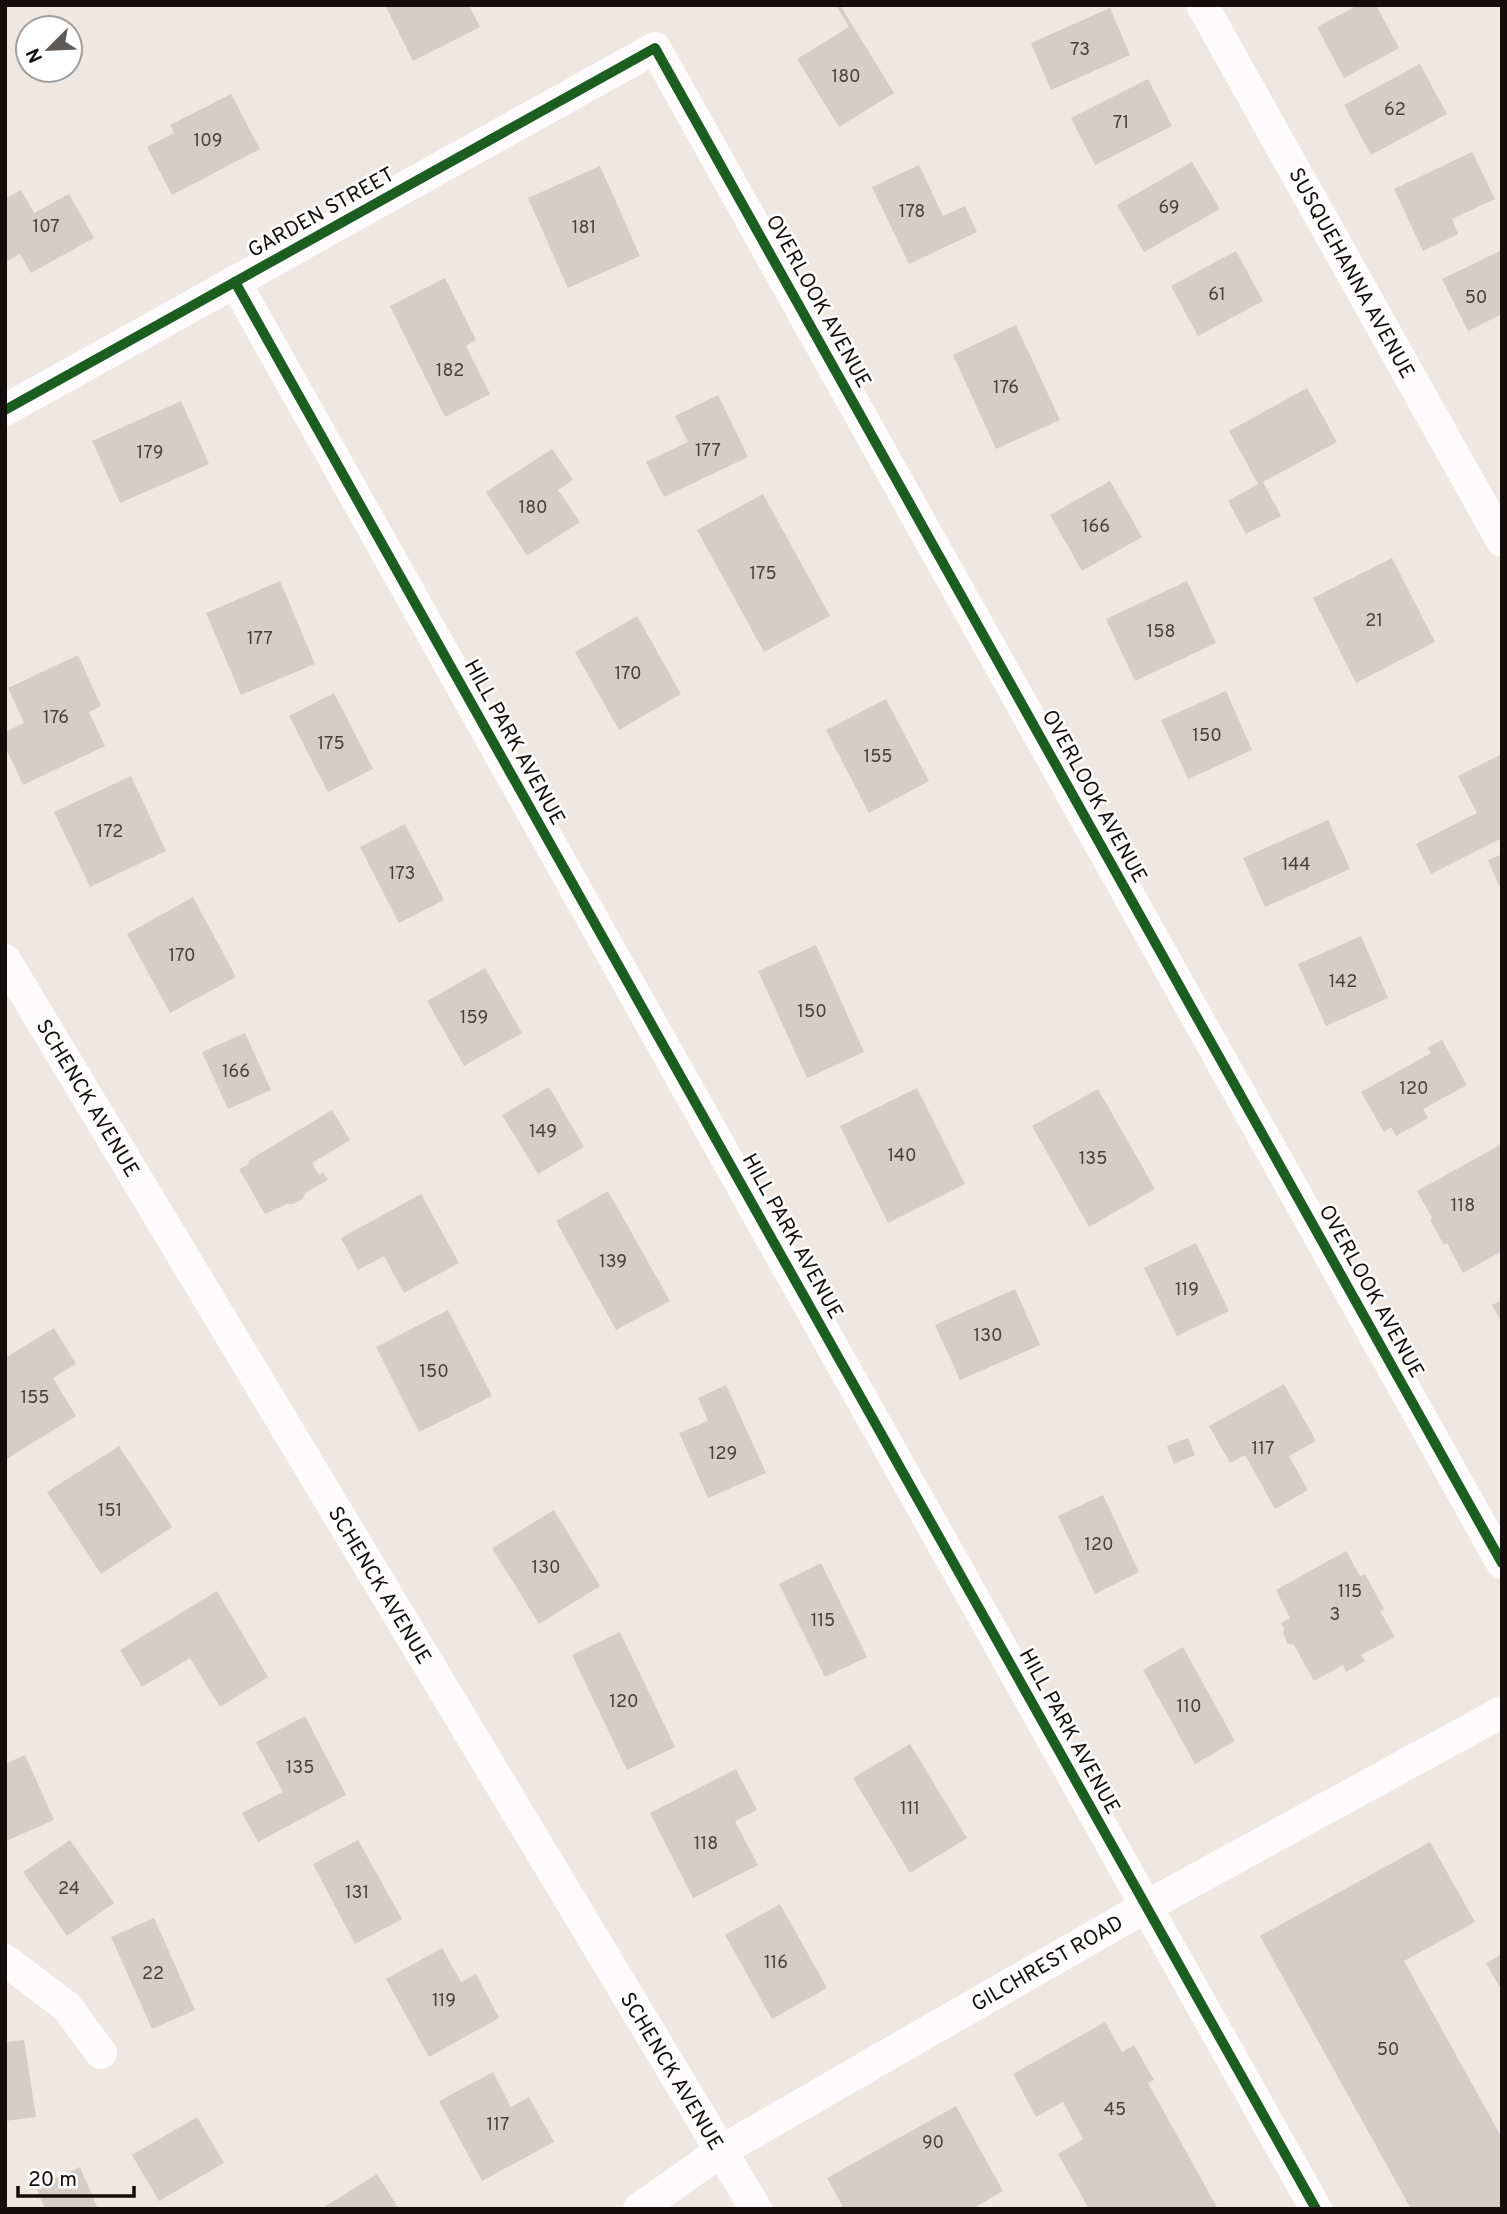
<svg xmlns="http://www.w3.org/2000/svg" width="1507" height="2214" viewBox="0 0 1507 2214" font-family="Overpass,sans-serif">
<rect width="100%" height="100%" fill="#efe7e2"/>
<!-- building -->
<g fill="#d7cdc7">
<path d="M 385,5 L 469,5 L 480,27 L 413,61 Z"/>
<path d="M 836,5 L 840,5 L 894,93 L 839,127 L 797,59 L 849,27 Z"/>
<path d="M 1358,5 L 1376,5 L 1399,48 L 1344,78 L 1317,27 Z"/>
<path d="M 1110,8 L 1130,55 L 1051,90 L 1031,43 Z"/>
<path d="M 1420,64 L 1447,114 L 1371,155 L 1344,105 Z"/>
<path d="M 1148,79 L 1172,126 L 1095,165 L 1071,118 Z"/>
<path d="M 231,94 L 260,149 L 172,195 L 147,147 L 174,133 L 170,125 Z"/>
<path d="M 1472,152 L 1495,199 L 1452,219 L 1458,234 L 1423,251 L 1394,189 Z"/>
<path d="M 1192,162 L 1220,209 L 1144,252 L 1117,205 Z"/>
<path d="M 919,165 L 943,216 L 965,206 L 977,232 L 909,264 L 872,187 Z"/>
<path d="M 600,166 L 640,256 L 568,288 L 528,198 Z"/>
<path d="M 21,190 L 34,213 L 69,194 L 94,238 L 31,273 L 20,254 L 5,262 L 5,199 Z"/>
<path d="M 1502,250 L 1502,314 L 1468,331 L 1442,279 Z"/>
<path d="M 1236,251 L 1263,301 L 1198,336 L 1171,286 Z"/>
<path d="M 445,278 L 476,340 L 466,346 L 490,394 L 445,417 L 390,306 Z"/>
<path d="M 1016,325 L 1060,420 L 996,449 L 953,355 Z"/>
<path d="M 1307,388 L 1337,442 L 1263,482 L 1281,516 L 1246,534 L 1228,501 L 1258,484 L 1229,431 Z"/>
<path d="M 718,395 L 748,457 L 664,497 L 646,462 L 688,442 L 675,416 Z"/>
<path d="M 181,401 L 209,464 L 120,503 L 92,441 Z"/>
<path d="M 552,449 L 573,480 L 558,490 L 580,522 L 527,556 L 486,492 Z"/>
<path d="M 1110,481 L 1142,537 L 1082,571 L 1050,515 Z"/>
<path d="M 763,494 L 830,616 L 764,652 L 697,530 Z"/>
<path d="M 1392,558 L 1435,642 L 1356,683 L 1313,598 Z"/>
<path d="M 280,581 L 315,664 L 241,695 L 206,613 Z"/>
<path d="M 1187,581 L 1216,643 L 1135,681 L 1106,619 Z"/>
<path d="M 637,616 L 681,694 L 619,730 L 575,652 Z"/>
<path d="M 78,655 L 101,706 L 89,712 L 105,746 L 23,785 L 5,746 L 5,732 L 24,723 L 8,688 Z"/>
<path d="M 1226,691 L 1252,750 L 1188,779 L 1161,720 Z"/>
<path d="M 334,693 L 373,769 L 328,792 L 289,716 Z"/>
<path d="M 886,699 L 929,781 L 869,813 L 826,730 Z"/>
<path d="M 1502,754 L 1502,838 L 1431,874 L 1416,844 L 1477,813 L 1458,776 Z"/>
<path d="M 131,776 L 166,851 L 90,887 L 54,812 Z"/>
<path d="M 1328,820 L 1350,869 L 1265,907 L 1243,858 Z"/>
<path d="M 405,824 L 444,900 L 399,923 L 360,847 Z"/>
<path d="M 1502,854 L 1502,892 L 1488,860 Z"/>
<path d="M 193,897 L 236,977 L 170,1013 L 127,934 Z"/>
<path d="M 1361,936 L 1388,998 L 1326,1026 L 1298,964 Z"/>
<path d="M 816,945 L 864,1052 L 807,1078 L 758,971 Z"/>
<path d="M 485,968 L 522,1033 L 464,1066 L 427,1001 Z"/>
<path d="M 245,1033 L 271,1090 L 228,1109 L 202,1052 Z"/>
<path d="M 1442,1040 L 1467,1085 L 1423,1109 L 1428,1118 L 1396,1136 L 1391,1127 L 1384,1132 L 1361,1092 L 1431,1053 L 1427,1048 Z"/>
<path d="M 549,1087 L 584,1147 L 538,1174 L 502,1115 Z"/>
<path d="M 917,1088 L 965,1184 L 888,1223 L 840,1126 Z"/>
<path d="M 1098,1089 L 1155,1189 L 1089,1227 L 1032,1126 Z"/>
<path d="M 332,1110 L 350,1140 L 312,1163 L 319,1175 L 323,1172 L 328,1180 L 305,1193 L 303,1199 L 293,1204 L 287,1204 L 265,1214 L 239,1169 L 249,1164 L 248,1161 Z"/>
<path d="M 1502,1144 L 1502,1251 L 1463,1273 L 1447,1243 L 1444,1245 L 1430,1220 L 1432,1218 L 1417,1191 Z"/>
<path d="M 608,1191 L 670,1301 L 616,1330 L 556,1221 Z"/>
<path d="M 421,1194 L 459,1263 L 404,1293 L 384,1256 L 358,1270 L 341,1238 Z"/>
<path d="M 1196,1243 L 1229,1311 L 1177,1336 L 1144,1268 Z"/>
<path d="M 1015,1289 L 1040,1345 L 960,1380 L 935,1325 Z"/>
<path d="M 1502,1300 L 1502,1323 L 1492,1305 Z"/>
<path d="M 448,1310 L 492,1396 L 419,1432 L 376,1347 Z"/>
<path d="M 54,1328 L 76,1364 L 53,1378 L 76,1416 L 5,1460 L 5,1358 Z"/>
<path d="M 1284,1384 L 1316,1441 L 1289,1456 L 1308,1490 L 1275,1509 L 1245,1455 L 1230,1463 L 1209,1426 Z"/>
<path d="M 726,1385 L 766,1473 L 708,1498 L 679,1433 L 708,1421 L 698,1398 Z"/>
<path d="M 1188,1438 L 1195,1455 L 1174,1464 L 1167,1446 Z"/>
<path d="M 119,1446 L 172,1527 L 101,1574 L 47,1492 Z"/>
<path d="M 1103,1495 L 1139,1572 L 1095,1594 L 1058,1516 Z"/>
<path d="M 554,1510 L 600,1586 L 539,1624 L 492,1548 Z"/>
<path d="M 1346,1551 L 1360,1576 L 1365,1574 L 1384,1609 L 1380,1611 L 1395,1637 L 1361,1655 L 1365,1661 L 1346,1672 L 1343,1665 L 1314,1681 L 1294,1645 L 1288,1644 L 1283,1633 L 1284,1628 L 1281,1623 L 1290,1618 L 1276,1590 Z"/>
<path d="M 821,1563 L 867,1657 L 825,1677 L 779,1584 Z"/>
<path d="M 217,1591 L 268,1677 L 220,1707 L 190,1658 L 142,1687 L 120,1650 Z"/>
<path d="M 620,1632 L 675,1747 L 627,1770 L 572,1655 Z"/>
<path d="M 1183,1647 L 1235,1741 L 1195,1764 L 1143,1670 Z"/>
<path d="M 305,1716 L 346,1795 L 258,1842 L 242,1813 L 283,1792 L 256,1742 Z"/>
<path d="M 910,1744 L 967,1838 L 910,1873 L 853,1778 Z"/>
<path d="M 25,1755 L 54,1820 L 6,1841 L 5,1764 Z"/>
<path d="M 736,1769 L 757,1810 L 735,1821 L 758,1865 L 693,1898 L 650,1813 Z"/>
<path d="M 70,1840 L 114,1903 L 67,1936 L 23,1872 Z"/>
<path d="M 358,1840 L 402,1919 L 355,1944 L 313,1864 Z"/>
<path d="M 1430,1842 L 1475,1922 L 1404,1961 L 1502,2138 L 1502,2209 L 1411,2209 L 1260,1936 Z"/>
<path d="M 780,1904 L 827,1988 L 772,2019 L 725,1935 Z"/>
<path d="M 154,1918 L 195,2010 L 152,2029 L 111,1937 Z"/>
<path d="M 442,1948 L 461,1982 L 476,1974 L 499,2018 L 429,2057 L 386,1979 Z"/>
<path d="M 1502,1954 L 1502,1991 L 1486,1963 Z"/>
<path d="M 1105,2022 L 1122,2052 L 1134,2045 L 1154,2080 L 1148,2083 L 1218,2209 L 1089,2209 L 1058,2154 L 1083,2139 L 1063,2102 L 1036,2117 L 1013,2074 Z"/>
<path d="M 24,2040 L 36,2117 L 5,2121 L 5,2042 Z"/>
<path d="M 493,2072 L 511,2107 L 529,2097 L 554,2142 L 482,2181 L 439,2101 Z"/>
<path d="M 956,2106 L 1003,2191 L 972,2209 L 844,2209 L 827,2178 Z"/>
<path d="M 197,2117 L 224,2163 L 159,2201 L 132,2155 Z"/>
<path d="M 80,2167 L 98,2209 L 45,2209 L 36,2187 Z"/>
<path d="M 377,2174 L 399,2209 L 321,2209 Z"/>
</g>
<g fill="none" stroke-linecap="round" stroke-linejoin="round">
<!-- street -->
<g stroke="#fdfbfb" stroke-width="32">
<path d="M 1202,5 L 1502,541"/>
<path d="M 235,282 L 1316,2209"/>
<path d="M 5,410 L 655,48 L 1502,1563"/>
<path d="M 5,960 L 756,2209"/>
<path d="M 5,1960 L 67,2007 L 101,2053"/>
<path d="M 639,2209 L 721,2151 L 943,2023 L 1147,1906 L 1502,1712"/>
</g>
<!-- cycleway casing -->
<g stroke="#fff" stroke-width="15">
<g id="cycleway">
<path d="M 235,282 L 1316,2209"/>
<path d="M 5,410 L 655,48 L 1502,1563"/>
</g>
</g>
<!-- cycleway -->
<use href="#cycleway" stroke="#1b5e20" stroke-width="10"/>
</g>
<g text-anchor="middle" stroke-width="5" stroke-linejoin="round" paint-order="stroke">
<!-- number labels -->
<g font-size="18" fill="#47413d">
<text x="1080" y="55">73</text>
<text x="846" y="82">180</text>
<text x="1395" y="115">62</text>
<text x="1121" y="128">71</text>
<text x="208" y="146">109</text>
<text x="1169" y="213">69</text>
<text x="912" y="217">178</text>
<text x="46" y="232">107</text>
<text x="584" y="233">181</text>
<text x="1217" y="300">61</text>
<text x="1476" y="303">50</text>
<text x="450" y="376">182</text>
<text x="1006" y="393">176</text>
<text x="708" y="456">177</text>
<text x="150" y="458">179</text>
<text x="533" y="513">180</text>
<text x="1096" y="532">166</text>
<text x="763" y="579">175</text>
<text x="1374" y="626">21</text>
<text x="1161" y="637">158</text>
<text x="260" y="644">177</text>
<text x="628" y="679">170</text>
<text x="56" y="723">176</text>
<text x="1207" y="741">150</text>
<text x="331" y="749">175</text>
<text x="878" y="762">155</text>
<text x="110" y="837">172</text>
<text x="1296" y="870">144</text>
<text x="402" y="879">173</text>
<text x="182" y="961">170</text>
<text x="1343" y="987">142</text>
<text x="812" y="1017">150</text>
<text x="474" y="1023">159</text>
<text x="236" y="1077">166</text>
<text x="1414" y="1094">120</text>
<text x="543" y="1137">149</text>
<text x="902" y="1161">140</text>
<text x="1093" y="1164">135</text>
<text x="1463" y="1211">118</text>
<text x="613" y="1267">139</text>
<text x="1187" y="1295">119</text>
<text x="988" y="1341">130</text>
<text x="434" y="1377">150</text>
<text x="35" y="1403">155</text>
<text x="1263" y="1454">117</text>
<text x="723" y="1459">129</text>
<text x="110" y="1516">151</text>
<text x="1099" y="1550">120</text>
<text x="546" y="1573">130</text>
<text x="1350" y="1597">115</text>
<text x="1335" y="1620">3</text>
<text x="823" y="1626">115</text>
<text x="624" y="1707">120</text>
<text x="1189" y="1712">110</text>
<text x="300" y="1773">135</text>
<text x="910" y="1814">111</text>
<text x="706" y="1849">118</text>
<text x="69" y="1894">24</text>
<text x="357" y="1898">131</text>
<text x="776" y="1968">116</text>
<text x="153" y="1979">22</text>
<text x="444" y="2006">119</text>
<text x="1388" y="2055">50</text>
<text x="1115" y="2115">45</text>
<text x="498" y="2130">117</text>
<text x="933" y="2148">90</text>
</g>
<!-- street labels -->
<g font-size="21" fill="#130e0b" stroke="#fff">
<text transform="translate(321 212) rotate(-29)" y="7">GARDEN STREET</text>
<text transform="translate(1352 273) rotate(61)" y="7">SUSQUEHANNA AVENUE</text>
<text transform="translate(819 301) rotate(61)" y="7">OVERLOOK AVENUE</text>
<text transform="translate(515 742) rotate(61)" y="7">HILL PARK AVENUE</text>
<text transform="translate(1095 796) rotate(61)" y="7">OVERLOOK AVENUE</text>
<text transform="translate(88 1098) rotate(59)" y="7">SCHENCK AVENUE</text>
<text transform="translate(793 1236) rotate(61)" y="7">HILL PARK AVENUE</text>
<text transform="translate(1372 1291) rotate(61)" y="7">OVERLOOK AVENUE</text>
<text transform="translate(380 1585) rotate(59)" y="7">SCHENCK AVENUE</text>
<text transform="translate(1070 1731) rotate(61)" y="7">HILL PARK AVENUE</text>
<text transform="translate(1047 1963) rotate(-30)" y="7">GILCHREST ROAD</text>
<text transform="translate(672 2071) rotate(59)" y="7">SCHENCK AVENUE</text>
</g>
</g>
<!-- border -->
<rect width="1507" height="2214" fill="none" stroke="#130e0b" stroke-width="14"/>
<!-- north arrow -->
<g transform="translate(49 49) rotate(246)"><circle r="33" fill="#ffffff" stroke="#a19f9d" stroke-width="2"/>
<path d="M0-5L12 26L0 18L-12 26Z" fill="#605a56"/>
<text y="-10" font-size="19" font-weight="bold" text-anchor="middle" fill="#130e0b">N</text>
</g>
<!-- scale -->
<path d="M18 2186v10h116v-10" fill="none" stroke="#130e0b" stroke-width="3.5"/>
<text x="28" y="2186" font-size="21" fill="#130e0b" stroke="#ffffff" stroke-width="5" paint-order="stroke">20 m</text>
</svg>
